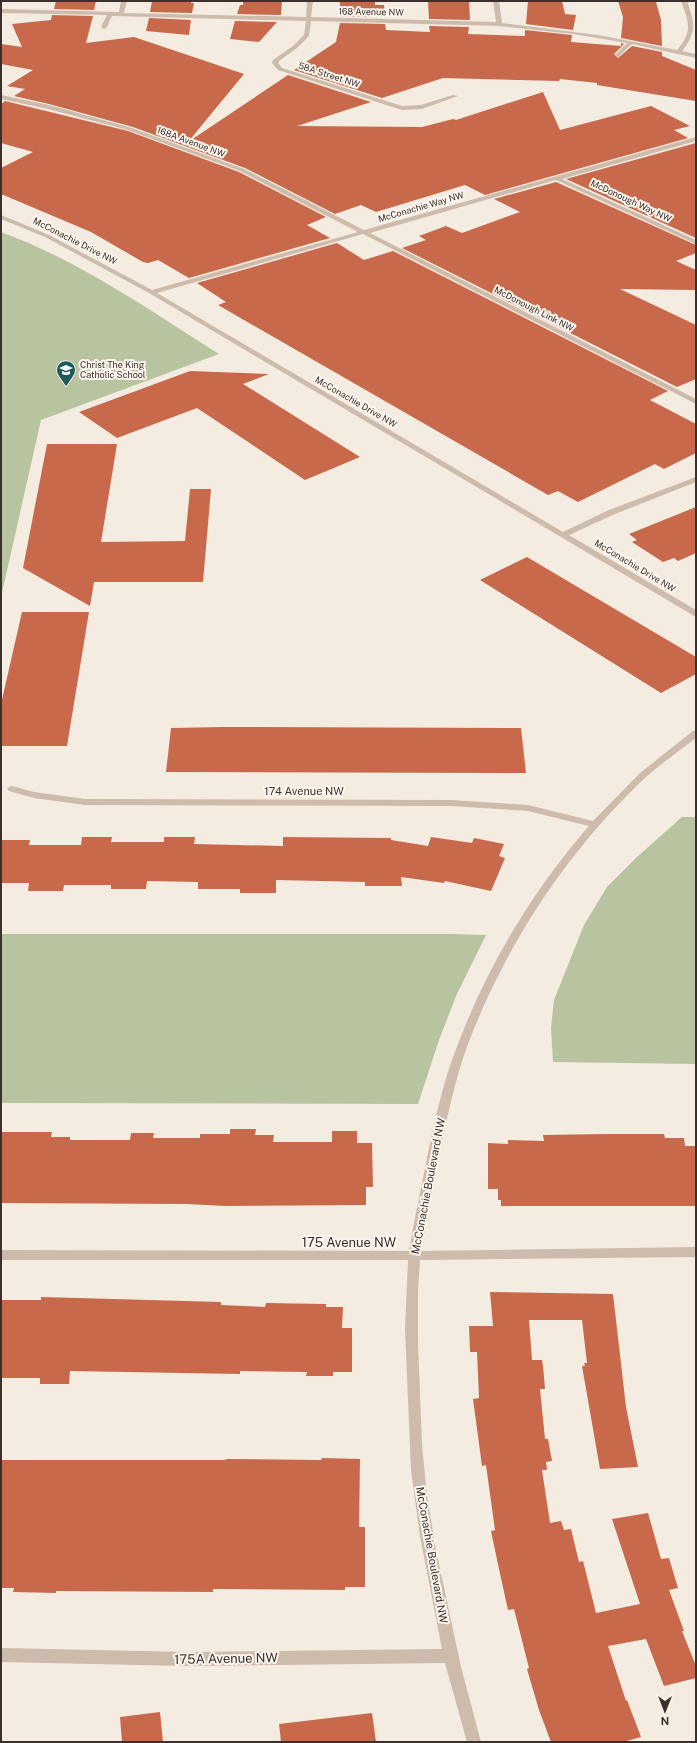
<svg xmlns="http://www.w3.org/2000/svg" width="697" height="1743" viewBox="0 0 697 1743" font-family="'Public Sans',sans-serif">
<rect width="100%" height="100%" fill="#f4ebe1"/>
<!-- green -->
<g fill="#b8c4a0">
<path d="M 1,232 C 80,261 149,310 219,354 L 41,420 L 1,597 Z"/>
<path d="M 682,817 L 696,817 L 696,1064 L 553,1062 L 551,1028 L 554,1000 L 584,925 L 607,887 L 637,857 Z"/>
<path d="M 1,934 L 451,934 L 486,935 L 456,996 L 439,1040 L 418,1104 L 1,1103 Z"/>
</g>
<!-- building -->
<g fill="#c8694b">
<path d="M 56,1 L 96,1 L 94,10 L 54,9 Z"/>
<path d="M 152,1 L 192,1 L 191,3 L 194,3 L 192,13 L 150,12 Z"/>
<path d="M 243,1 L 282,1 L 281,15 L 237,14 L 240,5 L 243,5 Z"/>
<path d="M 340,1 L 375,1 L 375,5 L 384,5 L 385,17 L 340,16 Z"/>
<path d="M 433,1 L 469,1 L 470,20 L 429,19 L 428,2 Z"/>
<path d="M 528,1 L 562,1 L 565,14 L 576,15 L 573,30 L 526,24 Z"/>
<path d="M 618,1 L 656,2 L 661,20 L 662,46 L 621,38 L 623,17 Z"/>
<path d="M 52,15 L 93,16 L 86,43 L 134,37 L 244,74 L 188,142 L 288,75 L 371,102 L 297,126 L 422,127 L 453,119 L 456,120 L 543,92 L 560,130 L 651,106 L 690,126 L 674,130 L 688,138 L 485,195 L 465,185 L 376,212 L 361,205 L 335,214 L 245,168 L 133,127 L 49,104 L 14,96 L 25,89 L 7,86 L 33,70 L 1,64 L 1,44 L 22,47 L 12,24 L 51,20 Z"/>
<path d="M 149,18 L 191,20 L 189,35 L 146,31 Z"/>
<path d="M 235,21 L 277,22 L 259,42 L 230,39 Z"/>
<path d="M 340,23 L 385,24 L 386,30 L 430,32 L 429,26 L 469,27 L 468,34 L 525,36 L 525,30 L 572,35 L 571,42 L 621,46 L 621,43 L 624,44 L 614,54 L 618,58 L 632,46 L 662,52 L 662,56 L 696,70 L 696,101 L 597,85 L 597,83 L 560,79 L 559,81 L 443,78 L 382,98 L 294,70 L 336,42 Z"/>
<path d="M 5,101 L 128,131 L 239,172 L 326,217 L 307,225 L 330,238 L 189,278 L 158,260 L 148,263 L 143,262 L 91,232 L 1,194 L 1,168 L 33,152 L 1,143 L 1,104 Z"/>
<path d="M 696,143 L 696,238 L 566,179 Z"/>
<path d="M 556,182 L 696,245 L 696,253 L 676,261 L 696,270 L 696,290 L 620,289 L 696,325 L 696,379 L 677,387 L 402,248 L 426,240 L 419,236 L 446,226 L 462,233 L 520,212 L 494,199 Z"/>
<path d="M 337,243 L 364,260 L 393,251 L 668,391 L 650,400 L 696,424 L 696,453 L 664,469 L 655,464 L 578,502 L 558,491 L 548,495 L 218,305 L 226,302 L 197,283 Z"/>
<path d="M 190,371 L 269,374 L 243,384 L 360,457 L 305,480 L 197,408 L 117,438 L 79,412 Z"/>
<path d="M 47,444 L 117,444 L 101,542 L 185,541 L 190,489 L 211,489 L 203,582 L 94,582 L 90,606 L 23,568 Z"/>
<path d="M 696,507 L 696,553 L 678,561 L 674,558 L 663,562 L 632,542 L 637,540 L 629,534 Z"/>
<path d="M 527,557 L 696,657 L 696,674 L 661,693 L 480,580 Z"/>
<path d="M 22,612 L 89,612 L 67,746 L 1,746 L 1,704 Z"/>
<path d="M 222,727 L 521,728 L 526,773 L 166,772 L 171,728 Z"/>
<path d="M 82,837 L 112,837 L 111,842 L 164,842 L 164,837 L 195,837 L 194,844 L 283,846 L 283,837 L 391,838 L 391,840 L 428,846 L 431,837 L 472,843 L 474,838 L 504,844 L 499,856 L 505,858 L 491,891 L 445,881 L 444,883 L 401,877 L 402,886 L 365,886 L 365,882 L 276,880 L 276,893 L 240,893 L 240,889 L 198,889 L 198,882 L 147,881 L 146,889 L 111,889 L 111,885 L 64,885 L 63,891 L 28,891 L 29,883 L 1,883 L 1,840 L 30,840 L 29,845 L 81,845 Z"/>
<path d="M 230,1129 L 256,1129 L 255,1135 L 274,1135 L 273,1142 L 332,1142 L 332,1131 L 357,1131 L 357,1143 L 372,1143 L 373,1187 L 366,1187 L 366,1205 L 226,1206 L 186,1204 L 1,1203 L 1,1132 L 52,1132 L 51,1137 L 70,1137 L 70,1140 L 130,1140 L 131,1133 L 154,1133 L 153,1138 L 200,1138 L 200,1134 L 230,1134 Z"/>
<path d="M 605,1134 L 664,1134 L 665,1138 L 684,1138 L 685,1146 L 696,1146 L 696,1206 L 501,1206 L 501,1200 L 498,1200 L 498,1189 L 488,1189 L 488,1143 L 508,1144 L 508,1140 L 544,1141 L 543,1135 Z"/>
<path d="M 490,1292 L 613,1294 L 626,1407 L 638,1467 L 600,1469 L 582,1366 L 585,1366 L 584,1363 L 587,1363 L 582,1320 L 529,1320 L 532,1360 L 542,1360 L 543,1366 L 545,1389 L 540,1389 L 545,1439 L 548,1439 L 552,1461 L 546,1462 L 547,1470 L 542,1470 L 550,1523 L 561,1521 L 564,1530 L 571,1529 L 579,1562 L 583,1561 L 596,1613 L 640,1604 L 612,1519 L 648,1513 L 661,1559 L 669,1558 L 678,1588 L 669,1590 L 684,1631 L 682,1631 L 696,1666 L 696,1678 L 664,1686 L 646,1639 L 608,1646 L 626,1701 L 627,1700 L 641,1737 L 623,1742 L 551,1742 L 539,1710 L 527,1669 L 529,1668 L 514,1609 L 508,1610 L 499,1569 L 491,1531 L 495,1530 L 486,1465 L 482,1466 L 473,1399 L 479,1398 L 477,1352 L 470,1352 L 469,1326 L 493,1326 Z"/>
<path d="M 41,1297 L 221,1302 L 221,1305 L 265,1307 L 266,1303 L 326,1304 L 326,1307 L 343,1307 L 342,1328 L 352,1328 L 352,1372 L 333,1372 L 333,1376 L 306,1376 L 307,1372 L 240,1371 L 240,1374 L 70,1371 L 69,1384 L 40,1384 L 40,1378 L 1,1378 L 1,1300 L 41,1300 Z"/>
<path d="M 322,1458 L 360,1459 L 359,1527 L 365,1527 L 365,1587 L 345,1587 L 345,1590 L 213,1589 L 213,1592 L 56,1591 L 56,1593 L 13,1592 L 14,1588 L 1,1588 L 1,1460 L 226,1460 L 226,1459 L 321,1460 Z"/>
<path d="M 160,1712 L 163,1742 L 122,1742 L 120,1717 Z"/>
<path d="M 372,1713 L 376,1742 L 281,1742 L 279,1724 Z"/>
</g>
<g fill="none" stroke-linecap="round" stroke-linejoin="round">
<!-- minor -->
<g fill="#cdbbac" fill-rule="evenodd">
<path d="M 121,1 L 127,1 L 124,13 L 306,17 L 307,1 L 313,1 L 311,17 L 496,22 L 493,1 L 499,1 L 502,23 L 598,35 L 677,50 C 693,31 689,23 681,1 L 687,1 C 695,23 697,32 682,51 L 696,54 L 696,58 L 632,44 L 618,57 L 615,55 L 627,43 L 573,34 L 499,26 L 311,21 L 309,36 L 297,48 L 279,61 L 278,63 L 282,68 L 402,106 L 421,105 L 453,95 L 458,96 L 422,109 L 402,110 L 278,70 L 272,63 L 273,60 L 293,46 L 304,35 L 306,21 L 112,16 L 107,27 L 104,29 L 101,27 L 107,15 L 1,13 L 1,9 L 119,12 Z"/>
<path d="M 1,95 L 49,105 L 132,128 L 244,169 L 364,230 L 696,137 L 696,141 L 562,179 L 696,240 L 696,244 L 556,180 L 370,233 L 696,399 L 696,404 L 363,234 L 157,293 L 563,532 L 609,510 L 696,477 L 696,482 L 615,514 L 569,535 L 696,610 L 696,617 L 149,293 L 45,237 L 1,219 L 1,215 L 49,235 L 152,290 L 358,232 L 240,171 L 128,130 L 48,109 L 1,99 Z"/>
<path d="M 696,730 L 696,738 C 679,751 662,763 646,777 C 568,850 506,944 468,1044 C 454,1082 446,1122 438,1162 C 432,1191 426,1221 421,1251 L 696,1247 L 696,1257 L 420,1260 L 418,1290 L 418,1342 L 422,1445 L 427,1496 L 436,1550 L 461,1667 L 481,1742 L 467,1742 L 445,1663 L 186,1666 L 1,1662 L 1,1648 L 186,1652 L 442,1649 L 420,1536 L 411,1470 L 405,1329 L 408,1260 L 1,1260 L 1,1250 L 409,1251 C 414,1220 421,1189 427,1158 C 435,1120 443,1081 458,1044 C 488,965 533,890 589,826 L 528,811 L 451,806 L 85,805 L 34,798 L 9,791 L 7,789 L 9,787 L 12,786 L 34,792 L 85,799 L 451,800 L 528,805 L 593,821 L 640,773 L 693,731 Z"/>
</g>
</g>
<!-- icons -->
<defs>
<g id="school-pin" transform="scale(1)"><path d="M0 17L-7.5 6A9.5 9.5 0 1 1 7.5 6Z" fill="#1f5a5e" stroke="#fbf5ee"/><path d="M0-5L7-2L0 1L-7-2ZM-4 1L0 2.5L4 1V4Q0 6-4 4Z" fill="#fff"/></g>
</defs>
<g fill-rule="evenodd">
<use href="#school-pin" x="66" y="370"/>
</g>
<g text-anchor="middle" stroke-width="4" stroke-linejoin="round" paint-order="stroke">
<!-- far-street labels -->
<g font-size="9" fill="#3b302b" stroke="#fbf5ee">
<text transform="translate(371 12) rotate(1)" y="3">168 Avenue NW</text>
<text transform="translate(329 75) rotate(18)" y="3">58A Street NW</text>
<text transform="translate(191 142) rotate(20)" y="3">168A Avenue NW</text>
<text transform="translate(631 201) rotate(25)" y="3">McDonough Way NW</text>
<text transform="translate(421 207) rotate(-16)" y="3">McConachie Way NW</text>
<text transform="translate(75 241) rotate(27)" y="3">McConachie Drive NW</text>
<text transform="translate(534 309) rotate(27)" y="3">McDonough Link NW</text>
<text transform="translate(356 402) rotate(30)" y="3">McConachie Drive NW</text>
<text transform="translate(635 566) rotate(31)" y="3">McConachie Drive NW</text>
</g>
<!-- far-poi labels -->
<g font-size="9" fill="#3b302b" stroke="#fbf5ee" text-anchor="start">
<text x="80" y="368">Christ The King<tspan x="80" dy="10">Catholic School</tspan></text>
</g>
<!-- street labels -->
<g font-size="11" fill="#3b302b" stroke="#fbf5ee">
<text x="304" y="795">174 Avenue NW</text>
<text transform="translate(428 1186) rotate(-79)" y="4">McConachie Boulevard NW</text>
<text transform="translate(432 1555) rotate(80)" y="4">McConachie Boulevard NW</text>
</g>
<!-- near-street labels -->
<g font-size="13" fill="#3b302b" stroke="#fbf5ee">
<text x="349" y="1247">175 Avenue NW</text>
<text transform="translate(226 1658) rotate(-1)" y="5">175A Avenue NW</text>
</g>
</g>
<!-- border -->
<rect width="697" height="1743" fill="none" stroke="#3b302b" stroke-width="4"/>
<!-- north arrow -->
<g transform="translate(665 1711) rotate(180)" stroke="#fbf5ee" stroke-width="3" paint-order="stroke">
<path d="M0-3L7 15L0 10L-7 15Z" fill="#3b302b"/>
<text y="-6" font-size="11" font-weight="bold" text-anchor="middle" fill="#3b302b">N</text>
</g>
</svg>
